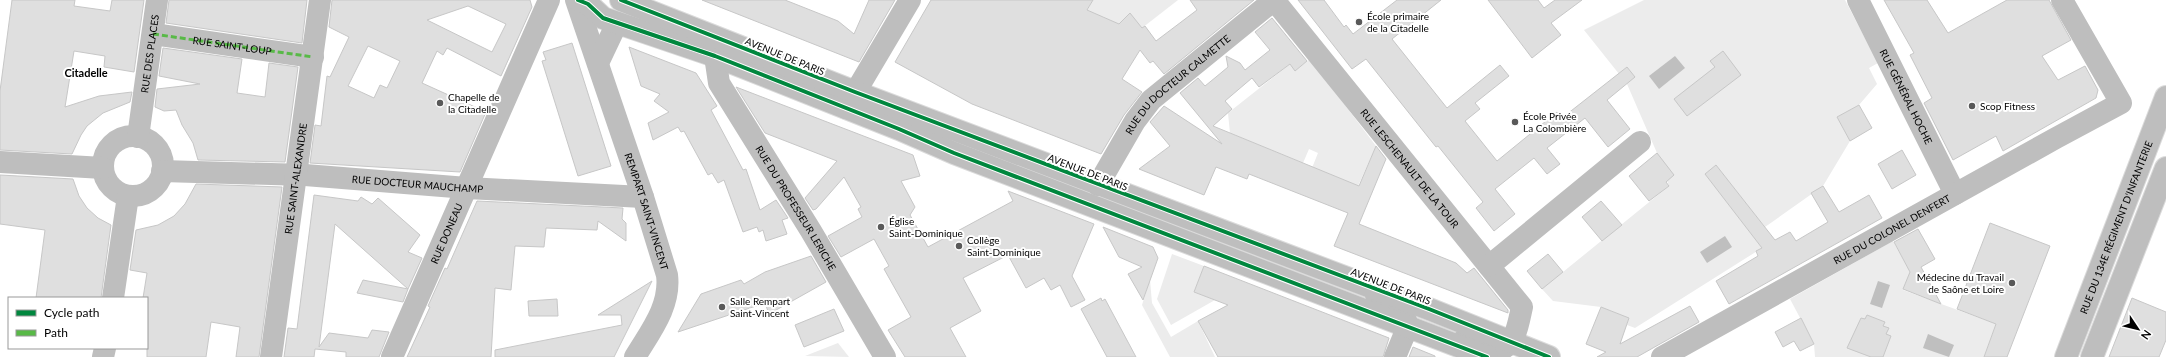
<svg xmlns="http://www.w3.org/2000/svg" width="2166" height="357" viewBox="0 0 2166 357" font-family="Lato,sans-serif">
<rect width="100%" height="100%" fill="#fff"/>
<!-- green -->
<g fill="#ececec">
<path d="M 1093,0 L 1178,0 L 1142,28 L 1130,13 L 1115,28 L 1104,17 L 1086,13 Z"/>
<path d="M 1644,0 L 1845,0 L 1878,63 L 1869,68 L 1877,84 L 1859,105 L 1837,117 L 1850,141 L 1823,186 L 1765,227 L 1716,165 L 1705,174 L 1762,248 L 1635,328 L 1627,325 L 1629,318 L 1601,307 L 1553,301 L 1542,289 L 1669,186 L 1657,153 L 1627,84 L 1584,30 Z"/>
<path d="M 1310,59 L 1376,146 L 1358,186 L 1312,168 L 1318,153 L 1309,149 L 1303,163 L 1230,133 L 1228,113 L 1290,64 L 1296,70 Z"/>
<path d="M 1893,241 L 1910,272 L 1903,290 L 1996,324 L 1984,357 L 1815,357 L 1814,344 L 1790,299 Z"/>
<path d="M 1172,254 L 1204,266 L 1194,292 L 1215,300 L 1171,325 L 1157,299 Z"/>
<path d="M 1150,280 L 1152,303 L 1171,337 L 1198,321 L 1215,357 L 1170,357 L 1142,305 Z"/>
<path d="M 838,343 L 849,357 L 805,356 Z"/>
</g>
<!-- water -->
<g fill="#bfbfbf">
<path d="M 1675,56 L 1685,68 L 1659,89 L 1649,76 Z"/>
<path d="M 1725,236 L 1732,247 L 1707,263 L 1700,252 Z"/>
<path d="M 1878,281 L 1890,285 L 1882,308 L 1870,304 Z"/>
<path d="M 1928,334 L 1954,345 L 1949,357 L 1923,348 Z"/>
</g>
<!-- building -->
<g fill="#dfdfdf" stroke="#c7c7c7" fill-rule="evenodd">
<path d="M 12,0 L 75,0 L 74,6 L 110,11 L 112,0 L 144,0 L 134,72 L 104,67 L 105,56 L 74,51 L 65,107 L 99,96 L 132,92 L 130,102 L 103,113 L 87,126 L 81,135 L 72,154 L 0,150 L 0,91 Z"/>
<path d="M 169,0 L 307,0 L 302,43 L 166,23 Z"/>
<path d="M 332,0 L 530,0 L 532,7 L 501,76 L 447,48 L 443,55 L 437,51 L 422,83 L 486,112 L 460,172 L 310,163 L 315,125 L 321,126 L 327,76 L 330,77 L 349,37 L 329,27 ZM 468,6 L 506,24 L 492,52 L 427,20 ZM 368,46 L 400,61 L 387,88 L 380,85 L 374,98 L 348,86 Z"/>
<path d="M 702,0 L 785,0 L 838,21 L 854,34 L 869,0 L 895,0 L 859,62 Z"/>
<path d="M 931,0 L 1093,0 L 1087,10 L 1119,24 L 1130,13 L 1142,28 L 1145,26 L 1156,41 L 1197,10 L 1190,0 L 1254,0 L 1164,74 L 1153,61 L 1150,63 L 1140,50 L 1122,79 L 1142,92 L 1124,115 L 1101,154 L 972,104 L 895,62 Z"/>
<path d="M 1298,0 L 1324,0 L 1344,27 L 1346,25 L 1353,34 L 1397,0 L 1441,0 L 1392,39 L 1447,108 L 1500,65 L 1509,76 L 1475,103 L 1480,109 L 1465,121 L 1497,161 L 1557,112 L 1562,118 L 1627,67 L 1635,77 L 1607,100 L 1630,129 L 1608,147 L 1585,118 L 1547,148 L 1560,164 L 1547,174 L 1534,158 L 1495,189 L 1515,214 L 1494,231 L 1476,208 L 1483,202 L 1438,146 L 1436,147 L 1366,59 L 1352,69 Z"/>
<path d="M 1488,0 L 1538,0 L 1544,8 L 1555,0 L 1582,0 L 1551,23 L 1561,35 L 1532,58 Z"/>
<path d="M 1884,0 L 1927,0 L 1948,33 L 2007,0 L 2049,0 L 2071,40 L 2042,56 L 2058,80 L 2085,66 L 2098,90 L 2096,98 L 2003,151 L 1996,136 L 1953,160 L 1924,103 L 1932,98 L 1910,55 L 1914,53 Z"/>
<path d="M 1272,18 L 1307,61 L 1295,71 L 1290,64 L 1259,87 L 1252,78 L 1225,101 L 1232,109 L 1213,126 L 1359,186 L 1376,146 L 1386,159 L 1359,224 L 1456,263 L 1467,273 L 1474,268 L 1508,310 L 1508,313 L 1334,246 L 1348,213 L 1249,174 L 1247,179 L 1216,167 L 1204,195 L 1139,169 L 1170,146 L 1150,122 L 1164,106 L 1222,144 L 1180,93 L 1198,78 L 1205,86 L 1216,77 L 1228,67 L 1226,56 L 1240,63 L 1245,70 L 1270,50 L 1255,32 Z"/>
<path d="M 572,43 L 611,166 L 578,176 L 542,61 L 546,60 L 543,52 Z"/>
<path d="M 629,47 L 696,73 L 717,106 L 711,110 L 743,170 L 746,169 L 760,210 L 776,200 L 788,218 L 782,220 L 787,234 L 766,241 L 763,230 L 759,232 L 757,227 L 743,232 L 724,180 L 718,183 L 712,173 L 708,175 L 684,131 L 681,132 L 678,127 L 653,140 L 648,123 L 669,112 L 654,101 L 660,94 L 641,86 Z"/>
<path d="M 163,48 L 242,59 L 237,93 L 265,97 L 269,63 L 298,67 L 285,162 L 198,160 L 193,143 L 182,125 L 176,110 L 164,111 L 155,107 L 157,89 L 200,84 L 159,76 Z"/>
<path d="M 1723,51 L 1741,75 L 1687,116 L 1674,99 L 1715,67 L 1710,61 Z"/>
<path d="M 736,87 L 913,155 L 920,176 L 901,181 L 915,207 L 910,215 L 928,247 L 1013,201 L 1008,191 L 1094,224 L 1072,276 L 1085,300 L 1071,307 L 1060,285 L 1051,290 L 1044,278 L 1026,288 L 1008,255 L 963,278 L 981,311 L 950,328 L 966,357 L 905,357 L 888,330 L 911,317 L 884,269 L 889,266 L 874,239 L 841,257 L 828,236 L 862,217 L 858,209 L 861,207 L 844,177 L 816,209 L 813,210 L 805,198 L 837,161 L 765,133 Z"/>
<path d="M 1859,105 L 1872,128 L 1850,141 L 1837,117 Z"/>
<path d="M 1902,150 L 1916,175 L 1892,189 L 1878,164 Z"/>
<path d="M 1657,153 L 1674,175 L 1666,182 L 1669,186 L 1649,201 L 1629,176 Z"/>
<path d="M 1716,165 L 1775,240 L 1790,232 L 1796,241 L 1828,222 L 1811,193 L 1823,186 L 1839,212 L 1869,195 L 1882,218 L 1729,304 L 1716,281 L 1758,256 L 1756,251 L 1762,248 L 1705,174 Z"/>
<path d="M 0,175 L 73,179 L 79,196 L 87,208 L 98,218 L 111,225 L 101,298 L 36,298 L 45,230 L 0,224 Z"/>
<path d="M 196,184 L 282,187 L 259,357 L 236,357 L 240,327 L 211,322 L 206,357 L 147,357 L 147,298 L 143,298 L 147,273 L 130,270 L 136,230 L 158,225 L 174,216 L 185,204 Z"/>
<path d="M 314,195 L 358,201 L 361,197 L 372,204 L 378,198 L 420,235 L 408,252 L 422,258 L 408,289 L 335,224 L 319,347 L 329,333 L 368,338 L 372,330 L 389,332 L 379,357 L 346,357 L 346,352 L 315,349 L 314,357 L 284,357 L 288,328 L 297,329 Z"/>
<path d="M 477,201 L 623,208 L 622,219 L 626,223 L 626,241 L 598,221 L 597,230 L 546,228 L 544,247 L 515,246 L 511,290 L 495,288 L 491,357 L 407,357 L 430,307 L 428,306 L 445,268 L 447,269 Z"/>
<path d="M 1601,201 L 1622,225 L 1602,241 L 1582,217 Z"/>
<path d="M 1990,223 L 2050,246 L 2007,357 L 1984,357 L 1996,324 L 1957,309 Z"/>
<path d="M 1103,227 L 1153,247 L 1158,258 L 1143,300 L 1128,274 L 1142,267 L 1119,257 Z"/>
<path d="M 1918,229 L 1935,259 L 1921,267 L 1941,304 L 1903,289 L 1910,272 L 1894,242 Z"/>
<path d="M 1548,254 L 1563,272 L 1542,289 L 1527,271 Z"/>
<path d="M 811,256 L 826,282 L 769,314 L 765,303 L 678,332 L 701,294 L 741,280 L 744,284 L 765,272 Z"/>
<path d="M 1204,266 L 1389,338 L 1383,357 L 1218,357 L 1198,321 L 1228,305 L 1194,292 Z"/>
<path d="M 363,280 L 408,289 L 403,302 L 357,293 Z"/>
<path d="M 652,281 L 614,357 L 495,357 L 495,350 L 622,325 L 621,315 L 598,315 Z"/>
<path d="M 1101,298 L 1102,301 L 1105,299 L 1136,357 L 1107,357 L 1081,309 Z"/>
<path d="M 2132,298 L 2166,312 L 2166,340 L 2159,357 L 2109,357 Z"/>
<path d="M 557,299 L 558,316 L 529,316 L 528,301 Z"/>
<path d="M 1690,306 L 1699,322 L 1637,357 L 1597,357 L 1606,352 L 1586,344 L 1601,307 L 1629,318 L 1620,344 Z"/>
<path d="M 834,309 L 844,331 L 804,347 L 795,325 Z"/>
<path d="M 1867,315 L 1885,322 L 1883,326 L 1889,328 L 1886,334 L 1891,336 L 1883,357 L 1871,357 L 1847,348 L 1861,318 L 1865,319 Z"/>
<path d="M 1801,318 L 1814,344 L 1800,351 L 1794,341 L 1783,347 L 1775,332 Z"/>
<path d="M 1413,347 L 1435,356 L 1435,357 L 1409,357 Z"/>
</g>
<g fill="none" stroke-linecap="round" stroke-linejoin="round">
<!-- major casing -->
<g stroke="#dbdbdb" stroke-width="24">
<g id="major">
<path d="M 578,0 L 588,4 L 603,18 L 715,56 L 899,129 L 954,153 L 1487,357"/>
<path d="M 621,0 L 855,92 L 1429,309 L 1549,357"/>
<path id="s11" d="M 2066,357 L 2166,97"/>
<path d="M 2092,357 L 2166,168"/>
</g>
</g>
<!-- minor -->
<g stroke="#bebebe" stroke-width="22">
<path id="s1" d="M 576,0 L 643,197 L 667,275 C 671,306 650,332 635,357"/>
<path id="s2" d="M 1858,0 L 1955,194"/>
<path id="s3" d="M 153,34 L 313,57"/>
<path id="s4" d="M 715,56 L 719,83 L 811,231 L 885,357"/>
<path d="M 598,63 L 617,23"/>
<path d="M 846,108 L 910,0"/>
<circle cx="133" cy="166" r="30"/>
<path id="s5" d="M 138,137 L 157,0"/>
<path d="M 0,162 L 103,168"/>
<path id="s6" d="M 162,171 L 305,175 L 467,188 L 643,197"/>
<path id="s7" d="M 1098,185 L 1135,121 L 1151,100 L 1274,0 L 1522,307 C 1519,319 1516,347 1500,349 C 1492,350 1472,342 1464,340"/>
<path d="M 1489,266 L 1640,142"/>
<path d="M 1376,295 L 1402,310 L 1408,326 L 1395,357"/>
<path d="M 113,298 L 128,196"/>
<path d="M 103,357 L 105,348"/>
<path id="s8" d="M 271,357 L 320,0"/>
<path id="s9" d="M 392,357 L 549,0"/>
<path id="s10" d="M 1662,357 L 2056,138 L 2121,103 L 2062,0"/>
</g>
<!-- major -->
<use href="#major" stroke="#bebebe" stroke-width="22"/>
<!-- quiet -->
<path stroke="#58b947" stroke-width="3" stroke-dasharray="6 3" stroke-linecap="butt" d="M 153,34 L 313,57"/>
<!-- cycleway casing -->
<g stroke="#fff" stroke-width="6">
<g id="cycleway">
<path d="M 578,0 L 588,4 L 603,18 L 715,56 L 899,129 L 954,153 L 1487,357"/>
<path d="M 621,0 L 855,92 L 1429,309 L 1549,357"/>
</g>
</g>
<!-- cycleway -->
<use href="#cycleway" stroke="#00873e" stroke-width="4"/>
</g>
<!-- markers -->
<g fill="#595959" stroke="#fff" stroke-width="1.5">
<circle cx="1359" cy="22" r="4"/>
<circle cx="440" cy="103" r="4"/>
<circle cx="1972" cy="106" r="4"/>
<circle cx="1515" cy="122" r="4"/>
<circle cx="881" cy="227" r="4"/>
<circle cx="959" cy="246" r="4"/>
<circle cx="2012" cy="283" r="4"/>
<circle cx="722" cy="307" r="4"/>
</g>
<g text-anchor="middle" stroke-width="4" stroke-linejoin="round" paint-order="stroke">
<!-- poi labels -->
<g font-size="10" fill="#000" stroke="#fff" text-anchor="start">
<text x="1367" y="20">École primaire<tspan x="1367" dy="12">de la Citadelle</tspan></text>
<text x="448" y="101">Chapelle de<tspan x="448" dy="12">la Citadelle</tspan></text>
<text x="1980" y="110">Scop Fitness</text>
<text x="1523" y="120">École Privée<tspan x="1523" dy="12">La Colombière</tspan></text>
<text x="889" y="225">Église<tspan x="889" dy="12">Saint-Dominique</tspan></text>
<text x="967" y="244">Collège<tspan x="967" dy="12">Saint-Dominique</tspan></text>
<text x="2004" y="281" text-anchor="end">Médecine du Travail<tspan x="2004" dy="12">de Saône et Loire</tspan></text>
<text x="730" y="305">Salle Rempart<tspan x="730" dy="12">Saint-Vincent</tspan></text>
</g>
<!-- street labels -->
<g font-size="10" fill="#000" stroke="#fff">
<text dy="4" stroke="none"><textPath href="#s3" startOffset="80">RUE SAINT-LOUP</textPath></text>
<text dy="4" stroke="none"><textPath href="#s5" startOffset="84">RUE DES PLACES</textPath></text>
<text transform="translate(785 56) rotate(22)" y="4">AVENUE DE PARIS</text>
<text dy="4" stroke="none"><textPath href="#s7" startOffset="130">RUE DU DOCTEUR CALMETTE</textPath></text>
<text dy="4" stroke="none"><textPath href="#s2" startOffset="108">RUE GÉNÉRAL HOCHE</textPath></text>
<text dy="4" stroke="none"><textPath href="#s7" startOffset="475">RUE LESCHENAULT DE LA TOUR</textPath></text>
<text transform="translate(1088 172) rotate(21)" y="4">AVENUE DE PARIS</text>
<text dy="4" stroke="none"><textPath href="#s8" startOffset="180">RUE SAINT-ALEXANDRE</textPath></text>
<text dy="4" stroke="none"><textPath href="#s6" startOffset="256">RUE DOCTEUR MAUCHAMP</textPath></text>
<text dy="4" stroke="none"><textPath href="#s4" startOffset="174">RUE DU PROFESSEUR LERICHE</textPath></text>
<text dy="4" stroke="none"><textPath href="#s1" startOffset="223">REMPART SAINT-VINCENT</textPath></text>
<text dy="4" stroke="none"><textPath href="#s11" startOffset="139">RUE DU 134E RÉGIMENT D'INFANTERIE</textPath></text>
<text dy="4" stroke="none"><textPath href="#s10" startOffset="263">RUE DU COLONEL DENFERT</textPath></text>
<text dy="4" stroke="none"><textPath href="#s9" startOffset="135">RUE DONEAU</textPath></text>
<text transform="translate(1391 286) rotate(21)" y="4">AVENUE DE PARIS</text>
</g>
<!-- neighbourhood labels -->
<g font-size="11" font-weight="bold" fill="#000" stroke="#fff">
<text x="86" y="77">Citadelle</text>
</g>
</g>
<!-- legend -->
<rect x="8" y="297" width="140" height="52" fill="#ffffff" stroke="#999999"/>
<rect x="16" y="310" width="20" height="6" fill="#00873e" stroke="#999999"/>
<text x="44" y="317" font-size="12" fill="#000000">Cycle path</text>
<rect x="16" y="330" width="20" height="6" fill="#58b947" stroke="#999999"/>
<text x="44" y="337" font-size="12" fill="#000000">Path</text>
<!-- north arrow -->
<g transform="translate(2138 329) rotate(125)" stroke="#ffffff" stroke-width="3" paint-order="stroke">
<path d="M0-3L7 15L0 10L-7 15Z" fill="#000000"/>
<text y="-6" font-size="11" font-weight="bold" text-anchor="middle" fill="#000000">N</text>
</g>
</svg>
